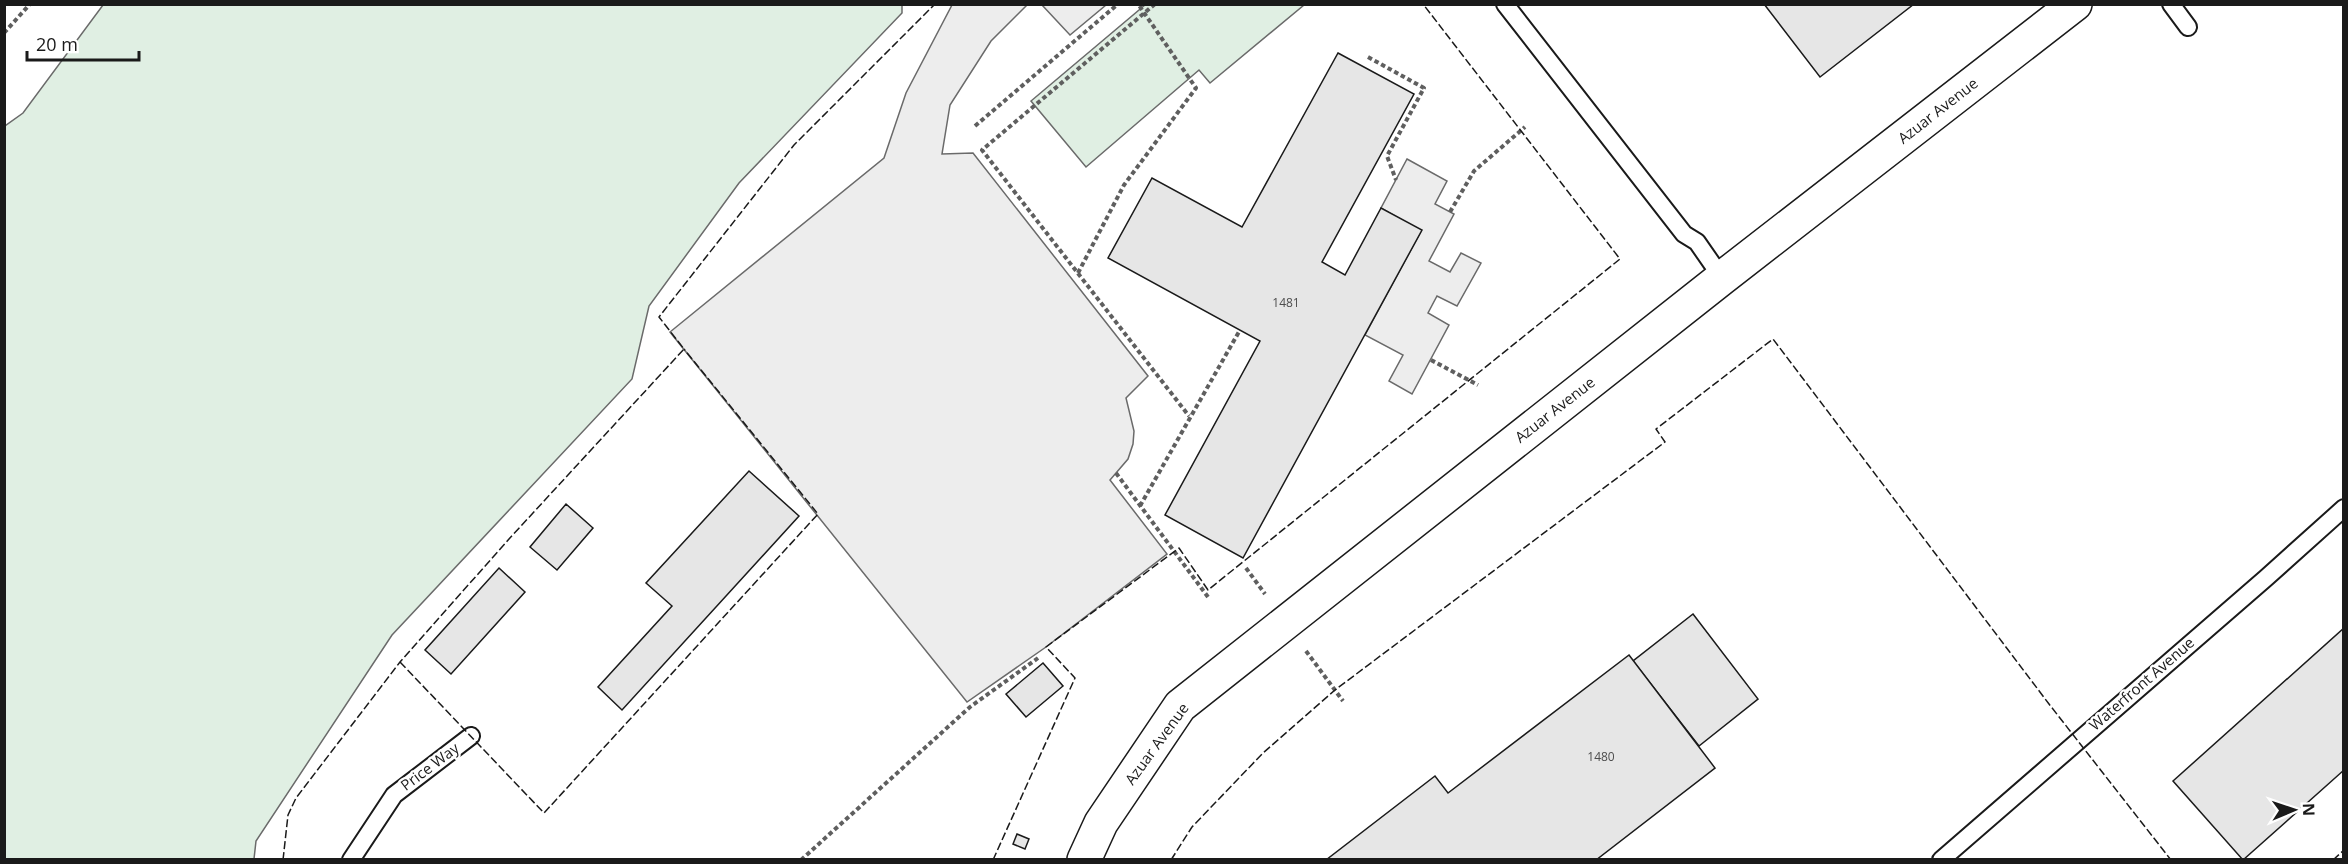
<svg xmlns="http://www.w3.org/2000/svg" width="2348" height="864" viewBox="0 0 2348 864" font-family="'Open Sans',sans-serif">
<rect width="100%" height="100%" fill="#fff"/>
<!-- green -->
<g fill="#e0efe3" stroke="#6a6a6a" stroke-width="1.5">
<path d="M 103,5 L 902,5 L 902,13 L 739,183 L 649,306 L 632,379 L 392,635 L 256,841 L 254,859 L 5,859 L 5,126 L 23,113 Z"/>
<path d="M 1145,5 L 1304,5 L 1210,83 L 1199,70 L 1086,167 L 1031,101 Z"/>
</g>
<!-- parking -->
<g fill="#ededed" stroke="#6a6a6a" stroke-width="1.5">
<path d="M 952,5 L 1027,5 L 991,41 L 950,105 L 942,154 L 973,153 L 1148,376 L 1126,398 L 1134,431 L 1133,444 L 1128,459 L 1110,480 L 1167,554 L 1046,647 L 967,702 L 670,332 L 884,158 L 906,93 Z"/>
<path d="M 1042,5 L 1106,5 L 1070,35 Z"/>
<path d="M 1407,159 L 1447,181 L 1435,204 L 1454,214 L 1429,261 L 1450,272 L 1461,253 L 1481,263 L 1457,306 L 1437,296 L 1428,313 L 1449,325 L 1412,394 L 1389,381 L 1403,355 L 1365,335 L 1421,231 L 1381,208 Z"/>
</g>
<!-- building -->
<g fill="#e6e6e6" stroke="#1a1a1a" stroke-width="1.5">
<path d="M 1764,4 L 1914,4 L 1820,77 Z"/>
<path d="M 1338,53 L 1414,94 L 1322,262 L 1345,275 L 1381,208 L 1422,230 L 1243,558 L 1165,515 L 1260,341 L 1108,258 L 1152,178 L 1242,227 Z"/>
<path d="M 749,471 L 799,516 L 622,710 L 598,687 L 672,606 L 646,583 Z"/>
<path d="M 566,504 L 593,528 L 557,570 L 530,547 Z"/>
<path d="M 499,568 L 525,592 L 451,674 L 425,650 Z"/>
<path d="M 1693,614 L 1758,699 L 1699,746 L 1633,661 Z"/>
<path d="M 2344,628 L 2344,770 L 2243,860 L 2173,781 Z"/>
<path d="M 1629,655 L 1715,768 L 1596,860 L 1326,860 L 1435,776 L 1448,793 Z"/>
<path d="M 1043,663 L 1063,686 L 1026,717 L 1006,694 Z"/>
<path d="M 1017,834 L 1029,839 L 1025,849 L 1013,844 Z"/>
</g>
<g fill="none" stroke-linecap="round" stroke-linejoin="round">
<!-- service casing -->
<g stroke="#1a1a1a" stroke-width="20">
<g id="service">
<path d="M 1505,4 L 1684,234 L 1697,242 L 1722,278"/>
<path d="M 2171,4 L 2188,27"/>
<path d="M 351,860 L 394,795 L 471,736"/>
<path d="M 1941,860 L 2266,578 L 2344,508"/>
</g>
</g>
<!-- tertiary casing -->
<g stroke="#1a1a1a" stroke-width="36">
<path id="tertiary" d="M 1084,860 L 1101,823 L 1180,706 L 1722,278 L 2075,4"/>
</g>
<!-- path -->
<g stroke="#5f5f5f" stroke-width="4" stroke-dasharray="4.5 3" stroke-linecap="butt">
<path d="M 1155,4 L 982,150 L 1189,416"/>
<path d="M 4,33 L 30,4"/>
<path d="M 1368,57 L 1424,88 L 1387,156 L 1396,180"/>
<path d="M 975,126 L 1118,4"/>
<path d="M 1450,212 L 1474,171 L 1525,127"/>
<path d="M 1078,273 L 1124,185 L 1196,88 L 1138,4"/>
<path d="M 1431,360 L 1478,385"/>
<path d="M 1116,473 L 1208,597"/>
<path d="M 1140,506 L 1240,330"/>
<path d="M 1246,568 L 1265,594"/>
<path d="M 1306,651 L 1343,701"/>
<path d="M 801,860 L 970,707 L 1038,658"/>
</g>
<!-- service -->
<use href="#service" stroke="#fff" stroke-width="16"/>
<!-- tertiary -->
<use href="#tertiary" stroke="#fff" stroke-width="33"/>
<!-- fence -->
<g stroke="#1a1a1a" stroke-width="1.5" stroke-dasharray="8 3" stroke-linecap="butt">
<path d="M 400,662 L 544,813 L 818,514 L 684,349"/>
<path d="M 283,860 L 288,815 L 296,798 L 400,662 L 509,539 L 684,349 L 659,317 L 794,145 L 935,4"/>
<path d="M 993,860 L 1075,678 L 1046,647 L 1179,548 L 1208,590 L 1620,259 L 1423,4"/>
<path d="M 1171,860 L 1192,827 L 1263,753 L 1335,690 L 1665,442 L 1656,429 L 1773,339 L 2049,704 L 2171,860"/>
<path d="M 2333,860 L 2344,850"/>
</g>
</g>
<g text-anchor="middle" stroke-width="4.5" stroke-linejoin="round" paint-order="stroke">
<!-- number labels -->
<g font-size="12" fill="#4d4d4d">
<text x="1286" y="307">1481</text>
<text x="1601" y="761">1480</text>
</g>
<!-- street labels -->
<g font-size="15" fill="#1a1a1a" stroke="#fff">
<text transform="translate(1938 111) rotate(-38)" y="5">Azuar Avenue</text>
<text transform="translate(1555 410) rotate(-38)" y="5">Azuar Avenue</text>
<text transform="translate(2142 684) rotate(-41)" y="5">Waterfront Avenue</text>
<text transform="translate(1157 744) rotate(-54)" y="5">Azuar Avenue</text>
<text transform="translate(430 767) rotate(-37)" y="5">Price Way</text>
</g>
</g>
<!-- border -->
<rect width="2348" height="864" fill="none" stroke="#1a1a1a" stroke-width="12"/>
<!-- north arrow -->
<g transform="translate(2294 810) rotate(88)" stroke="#ffffff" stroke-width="4.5" paint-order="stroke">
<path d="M0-4.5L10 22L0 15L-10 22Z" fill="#1a1a1a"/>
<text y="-9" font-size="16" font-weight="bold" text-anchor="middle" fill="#1a1a1a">N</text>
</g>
<!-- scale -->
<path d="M27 51v9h112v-9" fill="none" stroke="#1a1a1a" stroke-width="3"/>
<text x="36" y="51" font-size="18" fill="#1a1a1a" stroke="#ffffff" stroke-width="4.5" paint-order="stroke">20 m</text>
</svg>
